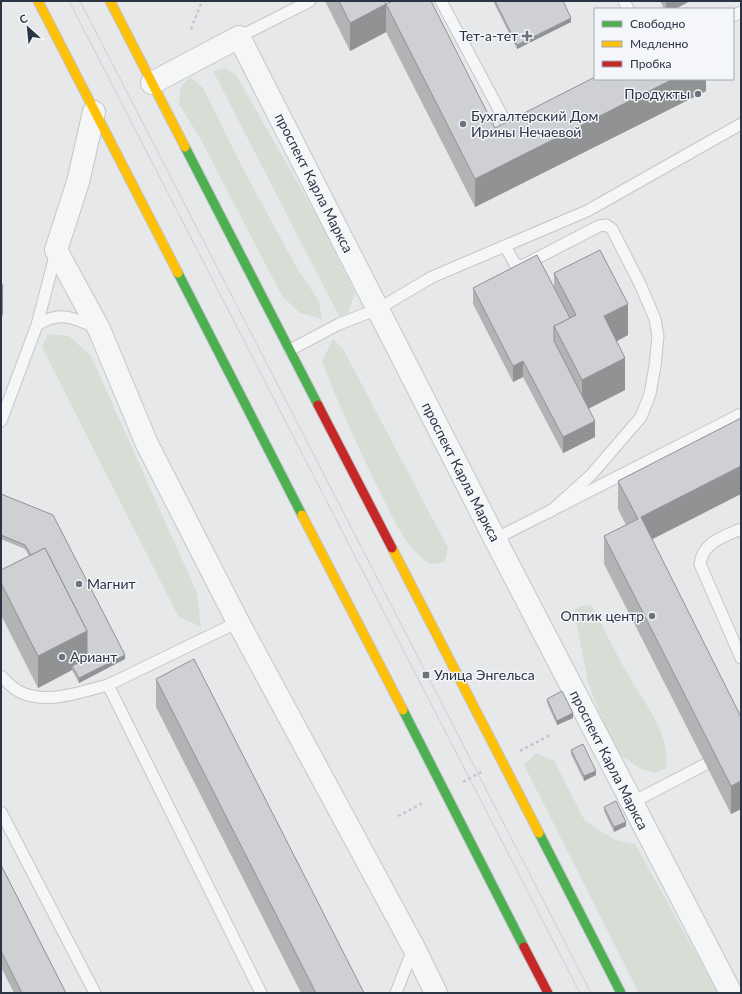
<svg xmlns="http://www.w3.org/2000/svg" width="742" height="994" viewBox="0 0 742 994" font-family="Lato,sans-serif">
<rect width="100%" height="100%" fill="#e6e8ea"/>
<!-- green -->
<g fill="#d6ded6">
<path d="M 225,68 L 236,75 L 320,222 L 355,293 L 348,313 L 339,316 L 213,71 Z"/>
<path d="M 190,77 L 203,88 L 242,167 L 298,270 L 319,301 L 322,319 L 300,313 L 282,296 L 201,140 L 179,104 L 180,88 Z"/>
<path d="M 48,334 L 69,336 L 91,356 L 197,593 L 201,627 L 178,616 L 42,347 Z"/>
<path d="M 333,339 L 343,349 L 448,548 L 445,562 L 430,564 C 405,548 392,516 379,490 C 358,447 339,406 322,361 Z"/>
<path d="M 591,605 C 605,630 617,657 632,681 C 647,707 671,736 666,768 L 655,773 L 641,769 L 621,755 L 607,732 L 588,682 L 574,610 L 581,606 Z"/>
<path d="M 536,753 L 554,761 L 585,821 L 615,840 L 635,844 L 718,993 L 639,993 L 524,765 Z"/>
</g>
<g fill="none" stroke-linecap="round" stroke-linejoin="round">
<!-- lane casing -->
<g stroke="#c4c6c8" stroke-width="13">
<g id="lane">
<path d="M 441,1 L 505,121 L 511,126 L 519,125"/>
<path d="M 624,1 L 628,9"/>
<path d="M 733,16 L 741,12"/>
<path d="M 239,37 L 310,1"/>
<path d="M 505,246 L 515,264 L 522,266 L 599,226 L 606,225 L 612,229 L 640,284 L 655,319 L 658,336 L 655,366 L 650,394 L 641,417 L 591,475 L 550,512"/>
<path d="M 37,325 C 60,311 73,317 96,328"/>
<path d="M 290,350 L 339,324 L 378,309 L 432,277 L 587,211 L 741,124"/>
<path d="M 1,421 L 37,325 L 56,252"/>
<path d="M 741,529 C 723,537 703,542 700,564 L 741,658"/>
<path d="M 495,539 L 741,414"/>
<path d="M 238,622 L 108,685 L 261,993"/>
<path d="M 1,676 C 6,681 13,689 20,692 C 48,705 80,692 108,685"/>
<path d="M 631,803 L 706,764"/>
<path d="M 1,812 L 95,993"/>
<path d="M 396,993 L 413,949"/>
</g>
</g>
<!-- street casing -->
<g stroke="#c4c6c8" stroke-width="24">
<g id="street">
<path d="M 152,83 L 239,37 L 495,539 L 731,993"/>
<path d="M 94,112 L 78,182 L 56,250 L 99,329 L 147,444 L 238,622 L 414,948 L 436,993"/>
</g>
</g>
<!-- fast casing -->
<g stroke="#c4c6c8" stroke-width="11">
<g id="fast">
<path d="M 185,147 L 318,405"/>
<path d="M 178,273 L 302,515"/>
<path d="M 403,710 L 524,947"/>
<path d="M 539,833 L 621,993"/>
</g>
</g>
<!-- slow casing -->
<g stroke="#c4c6c8" stroke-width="11">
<g id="slow">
<path d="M 38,1 L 178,273"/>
<path d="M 110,1 L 185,147"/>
<path d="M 302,515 L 403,710"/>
<path d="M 392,548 L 539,833"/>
</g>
</g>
<!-- jam casing -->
<g stroke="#c4c6c8" stroke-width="11">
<g id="jam">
<path d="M 318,405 L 392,548"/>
<path d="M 524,947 L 548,993"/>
</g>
</g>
<!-- path -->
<g stroke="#c5c6ca" stroke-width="2.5" stroke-dasharray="3 3" stroke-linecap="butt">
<path d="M 191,29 L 202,1"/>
<path d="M 520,751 L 550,735"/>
<path d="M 463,782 L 483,771"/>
<path d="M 398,816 L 425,802"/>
</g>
<!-- lane -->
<use href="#lane" stroke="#f5f6f7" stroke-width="11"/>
<!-- street -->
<use href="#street" stroke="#f5f6f7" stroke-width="22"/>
<!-- fast -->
<use href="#fast" stroke="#4caf50" stroke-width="9"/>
<!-- slow -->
<use href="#slow" stroke="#ffc107" stroke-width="9"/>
<!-- jam -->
<use href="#jam" stroke="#c62828" stroke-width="9"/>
<!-- tram -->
<g stroke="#cecfd2" stroke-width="1">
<path d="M 69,1 L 580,993"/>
<path d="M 80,1 L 591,993"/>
</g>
</g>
<!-- wall -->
<g fill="#b1b3b5">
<path d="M 325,1 L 384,1 L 386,32 L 350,51 Z"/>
<path d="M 493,1 L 563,1 L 571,22 L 517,49 Z"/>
<path d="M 660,1 L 690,1 L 675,9 L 664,9 Z"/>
<path d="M 386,4 L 495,128 L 706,79 L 706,91 L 475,207 L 386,32 Z"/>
<path d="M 554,273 L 628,335 L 617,341 L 625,390 L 589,408 L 595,437 L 563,453 L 523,377 L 513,382 L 473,304 L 473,288 L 554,288 Z"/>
<path d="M 618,481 L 652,539 L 741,717 L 741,809 L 731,814 L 604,564 L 604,536 L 626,525 L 618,509 Z"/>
<path d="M 1,494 L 125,659 L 79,683 L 72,670 L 38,688 L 1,615 L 1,570 L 29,556 L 25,549 L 1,539 Z"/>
<path d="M 156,679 L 364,993 L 301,993 L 156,707 Z"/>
<path d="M 547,699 L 573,718 L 557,725 L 547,703 Z"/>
<path d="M 571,750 L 596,775 L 584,781 L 571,754 Z"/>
<path d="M 604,807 L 626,826 L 614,832 L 604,811 Z"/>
<path d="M 1,865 L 66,993 L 14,993 L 1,967 Z"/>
</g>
<!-- shaded-wall -->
<g fill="#909294">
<path d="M 666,1 L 690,1 L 675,9 L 666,9 Z"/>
<path d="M 386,4 L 386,32 L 350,51 L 350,23 Z"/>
<path d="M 571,18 L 571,22 L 517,49 L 517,45 Z"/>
<path d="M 673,79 L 706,79 L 706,91 L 475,207 L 475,179 Z"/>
<path d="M 3,286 L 3,314 L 1,319 L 1,291 Z"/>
<path d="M 628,304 L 628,335 L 604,348 L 604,316 Z"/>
<path d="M 625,358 L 625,390 L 582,412 L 582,380 Z"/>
<path d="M 523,361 L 523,377 L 513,382 L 513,366 Z"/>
<path d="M 595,421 L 595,437 L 563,453 L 563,437 Z"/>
<path d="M 741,466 L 741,494 L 641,545 L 641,517 Z"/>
<path d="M 87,631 L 87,662 L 72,666 L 72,670 L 38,688 L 38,656 Z"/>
<path d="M 125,655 L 125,659 L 79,683 L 79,678 Z"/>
<path d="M 573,713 L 573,718 L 557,725 L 557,721 Z"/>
<path d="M 596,771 L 596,775 L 584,781 L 584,776 Z"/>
<path d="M 741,781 L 741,809 L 731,814 L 731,786 Z"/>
<path d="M 626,822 L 626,826 L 614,832 L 614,827 Z"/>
</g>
<!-- building -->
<g fill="#ced0d3" stroke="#909294">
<path d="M 339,1 L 384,1 L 386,4 L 350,23 Z"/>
<path d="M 393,1 L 431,1 L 495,128 L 595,77 L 595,79 L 673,79 L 475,179 L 386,4 Z"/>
<path d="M 495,1 L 563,1 L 571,18 L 517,45 Z"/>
<path d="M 600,250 L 628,304 L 604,316 L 625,358 L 582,380 L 554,326 L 576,315 L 554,273 Z"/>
<path d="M 537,255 L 570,318 L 554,326 L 554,341 L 595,421 L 563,437 L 523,361 L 513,366 L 473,288 Z"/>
<path d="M 1,283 L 3,286 L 1,291 Z"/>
<path d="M 741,418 L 741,466 L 641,517 L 741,717 L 741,781 L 731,786 L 604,536 L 638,519 L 618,481 Z"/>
<path d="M 1,494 L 53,515 L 125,655 L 79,678 L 72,666 L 87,658 L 87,631 L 45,548 L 31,555 L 25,545 L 1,535 Z"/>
<path d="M 45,548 L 87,631 L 38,656 L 1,583 L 1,570 Z"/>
<path d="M 194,659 L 364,993 L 316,993 L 156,679 Z"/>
<path d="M 562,691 L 573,713 L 557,721 L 547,699 Z"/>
<path d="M 583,744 L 596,771 L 584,776 L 571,750 Z"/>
<path d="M 616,801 L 626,822 L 614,827 L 604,807 Z"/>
<path d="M 1,865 L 66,993 L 22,993 L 1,951 Z"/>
</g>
<!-- markers -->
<g fill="#6c737f" stroke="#f4f6f9" stroke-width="1.5">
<path d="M525 30h4v4h4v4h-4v4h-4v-4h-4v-4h4z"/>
<circle cx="698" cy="94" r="4"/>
<circle cx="463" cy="124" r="4"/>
<circle cx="79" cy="584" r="4"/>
<circle cx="652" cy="616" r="4"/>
<circle cx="62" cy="657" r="4"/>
<rect x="422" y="671" width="8" height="8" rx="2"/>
</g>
<g text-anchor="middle" stroke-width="3" stroke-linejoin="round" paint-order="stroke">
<!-- poi labels -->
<g font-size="14" fill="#2b3445" stroke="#f4f6f9" text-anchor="start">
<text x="518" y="41" text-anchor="end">Тет-а-тет</text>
<text x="690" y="99" text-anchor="end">Продукты</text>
<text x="471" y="121">Бухгалтерский Дом<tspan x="471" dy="16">Ирины Нечаевой</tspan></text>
<text x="87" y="589">Магнит</text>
<text x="644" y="621" text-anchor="end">Оптик центр</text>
<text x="70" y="662">Ариант</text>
<text x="434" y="680">Улица Энгельса</text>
</g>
<!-- street labels -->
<g font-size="14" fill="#2b3445" stroke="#f4f6f9">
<text transform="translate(314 183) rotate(63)" y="5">проспект Карла Маркса</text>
<text transform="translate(461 472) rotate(63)" y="5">проспект Карла Маркса</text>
<text transform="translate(609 760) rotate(63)" y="5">проспект Карла Маркса</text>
</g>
</g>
<!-- border -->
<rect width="742" height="994" fill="none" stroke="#2b3445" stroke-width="4"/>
<!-- legend -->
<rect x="594" y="8" width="140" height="72" fill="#f4f6f9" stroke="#a4a8b1"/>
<rect x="602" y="21" width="20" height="6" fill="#4caf50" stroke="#a4a8b1"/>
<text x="630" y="28" font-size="12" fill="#2b3445">Свободно</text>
<rect x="602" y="41" width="20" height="6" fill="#ffc107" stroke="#a4a8b1"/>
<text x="630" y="48" font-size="12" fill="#2b3445">Медленно</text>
<rect x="602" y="61" width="20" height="6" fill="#c62828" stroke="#a4a8b1"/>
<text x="630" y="68" font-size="12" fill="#2b3445">Пробка</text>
<!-- north arrow -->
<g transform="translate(28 28) rotate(333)" stroke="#f4f6f9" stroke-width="3" paint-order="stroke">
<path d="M0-3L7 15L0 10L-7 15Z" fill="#2b3445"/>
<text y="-6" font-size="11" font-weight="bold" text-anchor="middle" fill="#2b3445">С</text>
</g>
</svg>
